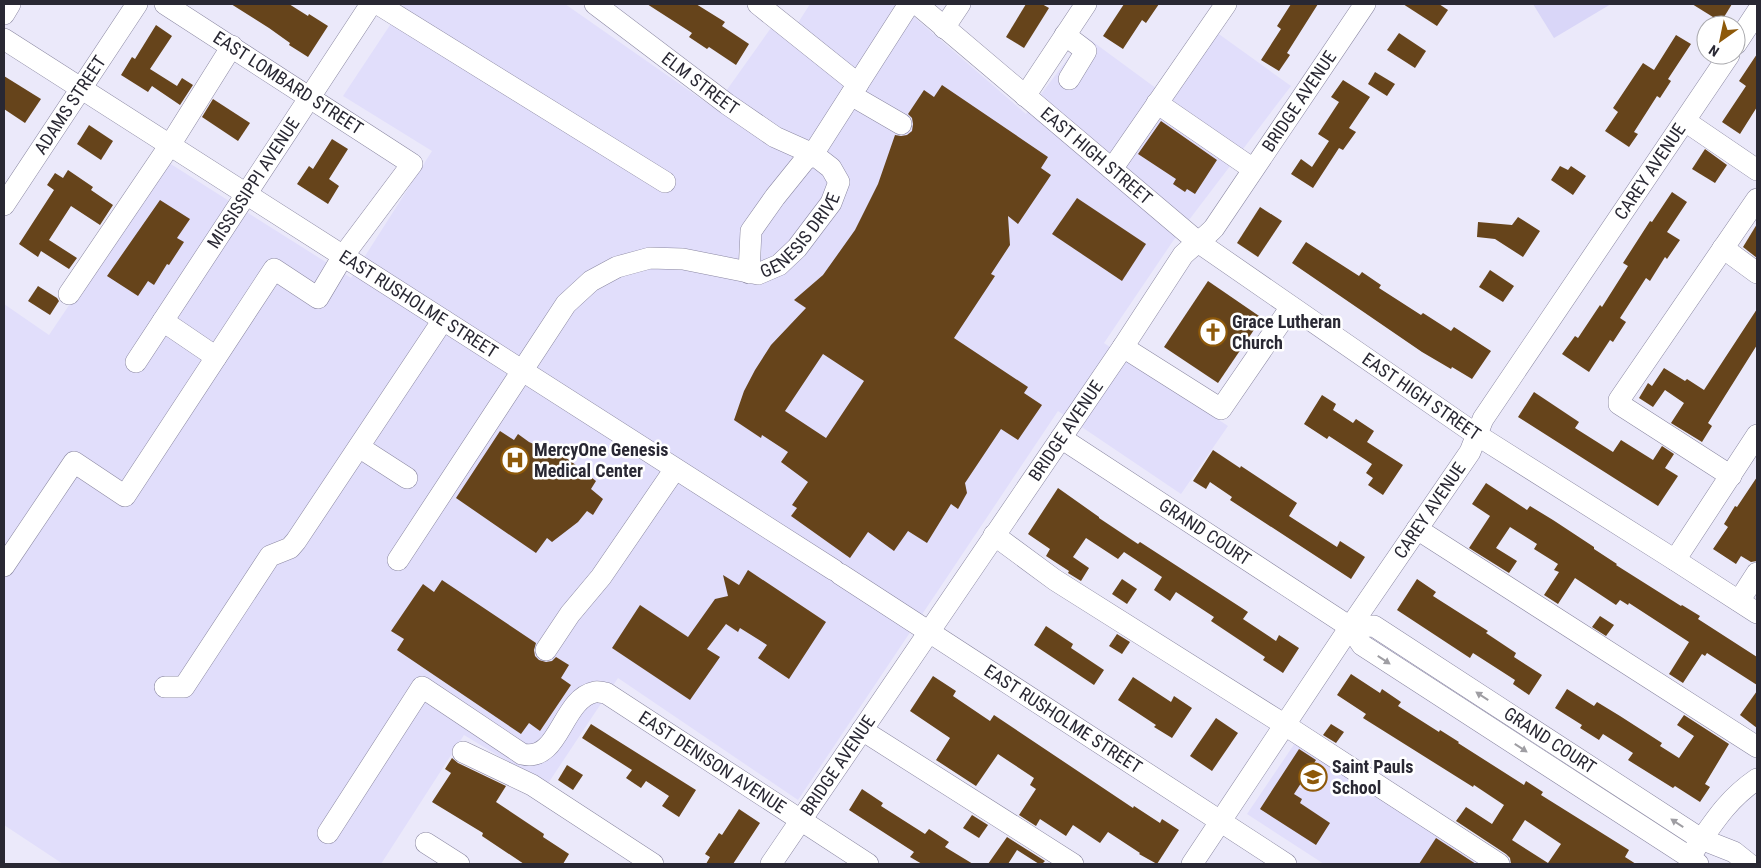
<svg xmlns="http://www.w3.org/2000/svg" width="1761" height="868" viewBox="0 0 1761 868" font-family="'Roboto Condensed',sans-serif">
<rect width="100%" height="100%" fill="#ebe9fa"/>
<!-- built -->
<g fill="#e1defb">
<path d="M 404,4 L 565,4 L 714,108 L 773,25 L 789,37 L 810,4 L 899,4 L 1026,114 L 1085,36 L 1168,97 L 1216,32 L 1291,86 L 1173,241 L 1104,343 L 1228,426 L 1181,494 L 1058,411 L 798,800 L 618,678 L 547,785 L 464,735 L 381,864 L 63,864 L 4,825 L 4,304 L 49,335 L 166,161 L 351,278 L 432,151 L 343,96 Z"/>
<path d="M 1297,740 L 1488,864 L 1324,864 L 1247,814 Z"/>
</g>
<!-- green -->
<path fill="#d9d6f8" d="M 1533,4 L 1611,4 L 1554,38 Z"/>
<!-- building -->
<g fill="#66441b" fill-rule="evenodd">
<path d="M 231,4 L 289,4 L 308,16 L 309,14 L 328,26 L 308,57 L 289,45 L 290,43 L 269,28 Z"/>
<path d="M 647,4 L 696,4 L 725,22 L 722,26 L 749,44 L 736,65 L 709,47 L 707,49 L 689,37 L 692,33 Z"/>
<path d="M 1026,4 L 1042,4 L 1049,8 L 1024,48 L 1006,37 Z"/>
<path d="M 1124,4 L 1159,4 L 1146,23 L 1142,20 L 1123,49 L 1103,36 Z"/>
<path d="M 1291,4 L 1318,4 L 1287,53 L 1290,55 L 1279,71 L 1261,60 L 1281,29 L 1277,26 Z"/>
<path d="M 1403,4 L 1439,4 L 1448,10 L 1437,26 Z"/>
<path d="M 1692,4 L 1732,4 L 1721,22 Z"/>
<path d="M 156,25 L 172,36 L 150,69 L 177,86 L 182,78 L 193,85 L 180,105 L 152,86 L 148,92 L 121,75 L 132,57 L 135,59 Z"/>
<path d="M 1399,33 L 1426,51 L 1415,68 L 1387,50 Z"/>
<path d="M 1676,35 L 1691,44 L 1668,79 L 1671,81 L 1660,98 L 1657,96 L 1634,132 L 1638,134 L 1629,147 L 1605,131 L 1618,112 L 1613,108 L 1643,63 L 1654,70 Z"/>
<path d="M 1757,54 L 1757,107 L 1740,134 L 1722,122 L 1746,86 L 1739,81 Z"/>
<path d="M 1375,72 L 1395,84 L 1387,96 L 1368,84 Z"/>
<path d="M 4,76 L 41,99 L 25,123 L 4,109 Z"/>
<path d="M 1343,80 L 1370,97 L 1349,128 L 1356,132 L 1343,150 L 1339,148 L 1313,188 L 1291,174 L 1301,159 L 1312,167 L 1329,141 L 1318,134 L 1339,102 L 1331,97 Z"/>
<path d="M 942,85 L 1048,157 L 1041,168 L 1051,175 L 1018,224 L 1008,216 L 1010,245 L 991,274 L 995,276 L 954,338 L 1028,387 L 1024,393 L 1042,405 L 1018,440 L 1001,429 L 965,483 L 967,493 L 958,509 L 951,504 L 927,543 L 908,531 L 894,551 L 868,532 L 850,558 L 791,516 L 797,508 L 792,505 L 808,482 L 781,462 L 788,452 L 762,435 L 761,438 L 734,420 L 744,391 L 755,370 L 771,345 L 806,308 L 794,300 L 823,275 L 855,230 L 878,184 L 895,135 L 901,136 L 907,135 L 912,131 L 913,124 L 912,118 L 908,114 L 924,90 L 934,97 ZM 823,354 L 864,381 L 826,438 L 785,411 Z"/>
<path d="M 213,99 L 250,123 L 238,141 L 202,117 Z"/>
<path d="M 1161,121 L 1217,160 L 1195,194 L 1187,189 L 1185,192 L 1173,184 L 1176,179 L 1138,154 Z"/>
<path d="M 89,125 L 113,141 L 101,160 L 77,144 Z"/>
<path d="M 332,139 L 348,149 L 329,179 L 339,186 L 328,204 L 297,184 L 309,166 L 313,169 Z"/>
<path d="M 1705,149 L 1727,165 L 1715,183 L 1692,169 Z"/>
<path d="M 1560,166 L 1568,170 L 1571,166 L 1586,176 L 1573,195 L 1551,180 Z"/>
<path d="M 68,170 L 93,187 L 91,190 L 113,205 L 100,225 L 71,206 L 49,240 L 77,258 L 69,269 L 41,251 L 38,257 L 19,244 L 54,190 L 47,185 L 55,173 L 63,178 Z"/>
<path d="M 1672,192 L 1687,202 L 1667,232 L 1680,240 L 1667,259 L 1665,257 L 1650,281 L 1646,278 L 1620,318 L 1626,322 L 1613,342 L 1610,340 L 1589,372 L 1562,354 L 1575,336 L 1578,338 L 1600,305 L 1602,307 L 1628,266 L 1623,263 L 1650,221 L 1652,222 Z"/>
<path d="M 1077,198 L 1146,244 L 1122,281 L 1052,234 Z"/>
<path d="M 160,200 L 190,219 L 177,238 L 184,242 L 169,265 L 167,264 L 154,285 L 148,281 L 138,296 L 107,276 Z"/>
<path d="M 1260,207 L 1282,221 L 1258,257 L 1237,243 Z"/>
<path d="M 1518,217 L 1540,231 L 1523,257 L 1495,239 L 1477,237 L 1478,222 L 1512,225 Z"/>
<path d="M 1757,224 L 1757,258 L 1743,247 Z"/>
<path d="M 1306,242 L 1359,276 L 1362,272 L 1381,285 L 1379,288 L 1421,315 L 1423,313 L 1451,331 L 1454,327 L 1491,351 L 1472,379 L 1452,367 L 1451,369 L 1422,352 L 1292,263 Z"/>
<path d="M 1490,270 L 1514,286 L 1503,302 L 1479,287 Z"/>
<path d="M 1208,281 L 1262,318 L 1218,383 L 1164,347 Z"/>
<path d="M 38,286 L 57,298 L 59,301 L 50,315 L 28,301 Z"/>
<path d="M 1757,309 L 1757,345 L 1708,423 L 1712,426 L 1702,442 L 1671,423 L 1684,403 L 1665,390 L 1653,407 L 1639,398 L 1648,383 L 1652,386 L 1664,368 L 1685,381 L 1687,379 L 1704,390 Z"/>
<path d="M 1534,392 L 1579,422 L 1575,428 L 1613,452 L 1621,440 L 1653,460 L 1662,446 L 1674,454 L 1665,468 L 1678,476 L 1658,506 L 1518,417 Z"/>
<path d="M 1322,395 L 1336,404 L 1333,410 L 1353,423 L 1356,419 L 1374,431 L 1367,442 L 1403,465 L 1383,495 L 1368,485 L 1373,478 L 1366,473 L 1372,464 L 1329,436 L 1327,439 L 1304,424 Z"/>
<path d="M 500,431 L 514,440 L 518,434 L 529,442 L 568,459 L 596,481 L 591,489 L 603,499 L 593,515 L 587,511 L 578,522 L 552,542 L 547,538 L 536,553 L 456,498 Z"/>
<path d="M 1213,450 L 1240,468 L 1241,466 L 1297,503 L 1289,516 L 1337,547 L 1340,541 L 1365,557 L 1351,579 L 1230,500 L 1232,497 L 1210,482 L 1206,489 L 1193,481 Z"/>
<path d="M 1757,477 L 1757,561 L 1751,562 L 1741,556 L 1736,564 L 1713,549 L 1728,527 L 1724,524 L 1735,506 L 1737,507 Z"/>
<path d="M 1486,483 L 1527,510 L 1530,506 L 1553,520 L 1594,547 L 1594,549 L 1617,564 L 1616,565 L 1681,606 L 1682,605 L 1700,616 L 1698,619 L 1757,657 L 1757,685 L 1707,653 L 1705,656 L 1702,654 L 1683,683 L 1669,674 L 1689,642 L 1629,603 L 1628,605 L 1620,600 L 1616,605 L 1575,578 L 1558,604 L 1544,595 L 1559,572 L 1554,570 L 1558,564 L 1534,549 L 1537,544 L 1510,527 L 1496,548 L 1517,561 L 1509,573 L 1469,548 L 1490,516 L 1472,504 Z"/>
<path d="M 1058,488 L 1099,517 L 1099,518 L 1138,544 L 1140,542 L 1248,612 L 1243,619 L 1276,641 L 1279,635 L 1299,648 L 1283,673 L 1263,660 L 1265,657 L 1211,621 L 1214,617 L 1176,592 L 1170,601 L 1154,590 L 1162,577 L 1124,552 L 1118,559 L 1086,538 L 1073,557 L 1089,568 L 1081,581 L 1068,573 L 1069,571 L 1046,556 L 1050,549 L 1028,534 Z"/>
<path d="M 748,570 L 826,622 L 789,679 L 758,658 L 767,645 L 740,628 L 738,632 L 726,624 L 707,649 L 720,657 L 690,700 L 612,648 L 640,605 L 688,637 L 715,599 L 728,596 L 723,575 L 739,585 Z"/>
<path d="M 1122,579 L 1137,589 L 1127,604 L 1112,594 Z"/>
<path d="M 1417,579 L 1436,592 L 1433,596 L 1488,631 L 1486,633 L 1516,653 L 1514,657 L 1542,675 L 1529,695 L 1513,684 L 1515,680 L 1473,653 L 1470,658 L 1397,610 Z"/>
<path d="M 442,580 L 536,643 L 534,650 L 535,656 L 539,660 L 546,662 L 552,661 L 556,657 L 569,665 L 561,678 L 571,685 L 540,731 L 529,723 L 521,734 L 397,650 L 404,639 L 391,631 L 423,584 L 434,592 Z"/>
<path d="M 1600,616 L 1614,625 L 1606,636 L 1592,627 Z"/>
<path d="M 1046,626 L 1073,644 L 1071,648 L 1104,670 L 1094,685 L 1034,645 Z"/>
<path d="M 1117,634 L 1130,642 L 1122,654 L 1109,646 Z"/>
<path d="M 1351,674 L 1380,693 L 1382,689 L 1401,702 L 1398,706 L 1439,732 L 1440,730 L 1459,742 L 1458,743 L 1524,785 L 1526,781 L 1543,792 L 1541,795 L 1629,850 L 1625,857 L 1636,864 L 1511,864 L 1510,858 L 1506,854 L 1456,821 L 1466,807 L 1492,824 L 1504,805 L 1474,785 L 1473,787 L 1363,718 L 1366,714 L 1337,695 ZM 1525,820 L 1561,844 L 1548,863 L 1512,840 Z"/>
<path d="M 933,676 L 956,691 L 953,696 L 990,721 L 994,715 L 1133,808 L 1134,806 L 1160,823 L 1162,819 L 1179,830 L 1157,864 L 1139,854 L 1140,853 L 1108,832 L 1100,843 L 1073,825 L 1066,836 L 1040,819 L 1036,826 L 1019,815 L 1036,789 L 1030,785 L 1034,778 L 998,754 L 976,786 L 936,760 L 950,738 L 910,711 Z"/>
<path d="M 1133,677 L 1171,702 L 1174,696 L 1192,708 L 1172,738 L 1154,727 L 1156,725 L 1118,700 Z"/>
<path d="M 1567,689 L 1594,706 L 1597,702 L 1620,716 L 1662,743 L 1660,746 L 1679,758 L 1694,736 L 1677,725 L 1684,715 L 1729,744 L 1705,784 L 1710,787 L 1700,802 L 1675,786 L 1673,788 L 1628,760 L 1633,753 L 1603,734 L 1599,740 L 1580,728 L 1582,725 L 1555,708 Z"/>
<path d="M 1757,691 L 1757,728 L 1740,715 Z"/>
<path d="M 1216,718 L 1238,733 L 1212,771 L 1190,756 Z"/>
<path d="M 591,724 L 696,790 L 679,817 L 662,806 L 669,796 L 646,781 L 641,788 L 626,778 L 632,770 L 582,738 Z"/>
<path d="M 1331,724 L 1344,732 L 1336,743 L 1323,735 Z"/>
<path d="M 1299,749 L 1316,760 L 1294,794 L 1302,799 L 1300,803 L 1330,823 L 1316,845 L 1260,809 Z"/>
<path d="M 452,758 L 458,763 L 506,786 L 496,802 L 544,834 L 543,837 L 569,854 L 563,864 L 524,864 L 482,836 L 483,833 L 432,802 L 451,773 L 445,769 Z"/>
<path d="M 567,765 L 583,775 L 573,790 L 558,780 Z"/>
<path d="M 862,789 L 883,803 L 881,806 L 925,834 L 929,829 L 949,842 L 945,847 L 973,864 L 922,864 L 910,857 L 914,852 L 849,810 Z"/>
<path d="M 739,809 L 760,823 L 733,864 L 706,864 L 710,857 L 705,854 L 719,833 L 722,835 Z"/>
<path d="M 972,815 L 988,825 L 979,838 L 963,828 Z"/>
<path d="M 1007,837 L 1045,861 L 1042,864 L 1039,864 L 1017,850 L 1008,864 L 988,864 Z"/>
<path d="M 1436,838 L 1476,864 L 1419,864 Z"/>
</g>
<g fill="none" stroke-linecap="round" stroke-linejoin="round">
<!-- minor casing -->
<g stroke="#8b88a2" stroke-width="22">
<g id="minor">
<path d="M 378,4 L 665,182"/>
<path id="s1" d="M 595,4 L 727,104 L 775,137 L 813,154 L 804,161 L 775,197 L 751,231 L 749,273"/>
<path d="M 758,4 L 858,84"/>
<path id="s2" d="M 917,4 L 1198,242 L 1477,435 L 1675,560 L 1757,613"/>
<path d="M 4,14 L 10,4"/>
<path d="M 944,28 L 960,4"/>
<path d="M 1065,35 L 1086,51 L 1069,79"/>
<path id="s3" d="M 4,39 L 834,570"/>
<path d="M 1736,44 L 1757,12"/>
<path d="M 851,95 L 901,124"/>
<path d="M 1025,96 L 1086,4"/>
<path d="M 1157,103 L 1253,169"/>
<path d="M 1685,121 L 1757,170"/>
<path d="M 1112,169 L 1226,4"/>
<path id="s4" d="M 4,205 L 137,4"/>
<path d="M 1723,248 L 1757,273"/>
<path d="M 69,294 L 170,145 L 232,46"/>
<path d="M 163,321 L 216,357"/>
<path d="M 1123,347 L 1221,409 L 1291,307"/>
<path id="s5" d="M 136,362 L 371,4"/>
<path id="s6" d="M 1061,438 L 1350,627 L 1362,645 L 1689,857 L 1698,864"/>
<path d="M 359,447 L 407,478"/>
<path d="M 1731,476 L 1619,404 L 1619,400 L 1757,199"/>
<path d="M 1417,529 L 1757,747"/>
<path d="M 994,535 L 1055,580 L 1285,725 L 1499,864"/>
<path id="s7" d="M 398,560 L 566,304 L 591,281 L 617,267 L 650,258 L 683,259 L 758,274 L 779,265 L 797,248 L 831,203 L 839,182 L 831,168 L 813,154 L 909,4"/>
<path d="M 1675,560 L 1757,435"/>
<path d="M 4,566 L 74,462 L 125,496 L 274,269 L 318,298 L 343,256 L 412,164 L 165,4"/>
<path id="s8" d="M 840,574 L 1286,864"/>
<path d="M 1739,601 L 1757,573"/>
<path id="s9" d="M 1350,627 L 1374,626 L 1701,839 L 1734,852 L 1749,864"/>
<path d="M 546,650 L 570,614 L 601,577 L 675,469"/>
<path d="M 165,687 L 184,687 L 270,556 L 290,548 L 296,541 L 443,320"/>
<path d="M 862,730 L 1073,864"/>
<path d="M 463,752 L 532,785 L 653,864"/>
<path id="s10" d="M 328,833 L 422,687 L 522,754 C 560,763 561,699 595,692 C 598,691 603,693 606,693 L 868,864"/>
<path d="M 426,843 L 459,864"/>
<path d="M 1695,849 C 1715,820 1728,799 1757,779"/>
<path id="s11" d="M 771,864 L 1123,347 L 1183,255 C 1193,245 1205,238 1214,228 L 1365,4"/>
<path id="s12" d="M 1192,864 L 1350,627 L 1470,452 L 1483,419 L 1729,55"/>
</g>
</g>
<!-- minor -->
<use href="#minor" stroke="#fff" stroke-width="21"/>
</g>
<!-- one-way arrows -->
<defs><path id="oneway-solid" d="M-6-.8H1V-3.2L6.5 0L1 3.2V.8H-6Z" transform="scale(1.25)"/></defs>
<g fill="#9f9ea3">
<use href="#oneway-solid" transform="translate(1384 660) rotate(33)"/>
<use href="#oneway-solid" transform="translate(1482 696) rotate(-147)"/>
<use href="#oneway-solid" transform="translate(1521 748) rotate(33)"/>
<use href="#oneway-solid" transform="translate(1677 823) rotate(-147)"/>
</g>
<!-- icons -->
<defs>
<g id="church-ring" transform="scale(1.4375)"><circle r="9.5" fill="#fff" stroke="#8e5909" stroke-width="1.5"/><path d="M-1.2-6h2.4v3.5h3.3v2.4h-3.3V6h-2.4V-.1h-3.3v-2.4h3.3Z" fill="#8e5909"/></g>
<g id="hospital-ring" transform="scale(1.4375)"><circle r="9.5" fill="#fff" stroke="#8e5909" stroke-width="1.5"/><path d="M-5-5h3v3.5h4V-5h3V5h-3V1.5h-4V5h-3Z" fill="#8e5909"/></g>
<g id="school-ring" transform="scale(1.4375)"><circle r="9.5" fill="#fff" stroke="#8e5909" stroke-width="1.5"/><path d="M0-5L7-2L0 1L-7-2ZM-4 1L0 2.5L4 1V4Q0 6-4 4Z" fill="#8e5909"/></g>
</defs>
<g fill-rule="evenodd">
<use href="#church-ring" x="1213" y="332"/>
<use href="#hospital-ring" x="515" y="460"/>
<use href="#school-ring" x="1313" y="777"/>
</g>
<g text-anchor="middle" stroke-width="5" stroke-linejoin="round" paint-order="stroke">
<!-- street labels -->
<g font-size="18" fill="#292833" stroke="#fff">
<text transform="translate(288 83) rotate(33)" y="6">EAST LOMBARD STREET</text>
<text dy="6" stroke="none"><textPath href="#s1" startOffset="132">ELM STREET</textPath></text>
<text dy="6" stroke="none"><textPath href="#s11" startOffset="929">BRIDGE AVENUE</textPath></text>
<text dy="6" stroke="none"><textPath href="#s4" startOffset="120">ADAMS STREET</textPath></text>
<text dy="6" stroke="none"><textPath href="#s2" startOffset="235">EAST HIGH STREET</textPath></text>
<text dy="6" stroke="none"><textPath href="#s12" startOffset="831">CAREY AVENUE</textPath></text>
<text dy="6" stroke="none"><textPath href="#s5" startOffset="214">MISSISSIPPI AVENUE</textPath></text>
<text dy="6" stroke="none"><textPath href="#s7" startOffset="572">GENESIS DRIVE</textPath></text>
<text dy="6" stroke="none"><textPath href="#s3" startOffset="492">EAST RUSHOLME STREET</textPath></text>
<text dy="6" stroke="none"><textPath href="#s2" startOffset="640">EAST HIGH STREET</textPath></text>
<text dy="6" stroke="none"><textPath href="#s11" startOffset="524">BRIDGE AVENUE</textPath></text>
<text dy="6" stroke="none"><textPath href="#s12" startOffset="426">CAREY AVENUE</textPath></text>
<text dy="6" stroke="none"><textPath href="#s6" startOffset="172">GRAND COURT</textPath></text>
<text dy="6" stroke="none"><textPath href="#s8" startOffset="266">EAST RUSHOLME STREET</textPath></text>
<text dy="6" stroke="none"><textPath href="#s9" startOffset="234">GRAND COURT</textPath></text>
<text dy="6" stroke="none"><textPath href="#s10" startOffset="534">EAST DENISON AVENUE</textPath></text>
<text dy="6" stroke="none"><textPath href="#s11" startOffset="119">BRIDGE AVENUE</textPath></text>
</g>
<!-- poi labels -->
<g font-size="18" font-weight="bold" fill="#292833" stroke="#fff" text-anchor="start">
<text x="1232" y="328">Grace Lutheran<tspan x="1232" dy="21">Church</tspan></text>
<text x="534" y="456">MercyOne Genesis<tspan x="534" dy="21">Medical Center</tspan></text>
<text x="1332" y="773">Saint Pauls<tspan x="1332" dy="21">School</tspan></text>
</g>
</g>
<!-- border -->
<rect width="1761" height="868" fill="none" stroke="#292833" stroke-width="10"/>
<!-- north arrow -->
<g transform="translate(1721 40) rotate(213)"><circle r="24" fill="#ffffff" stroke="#a9a9ad"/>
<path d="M0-4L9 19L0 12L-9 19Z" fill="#8e5909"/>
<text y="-8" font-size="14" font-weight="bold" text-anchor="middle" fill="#292833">N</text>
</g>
</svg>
